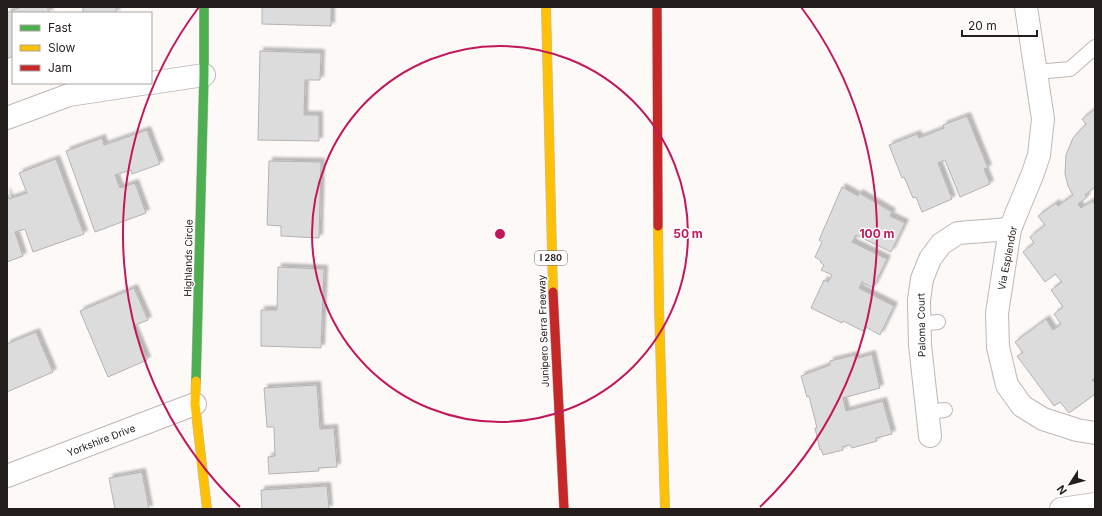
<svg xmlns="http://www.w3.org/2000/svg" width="1102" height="516" viewBox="0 0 1102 516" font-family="Inter,sans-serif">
<defs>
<filter id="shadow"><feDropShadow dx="3.5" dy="-3.5" stdDeviation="1" flood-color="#0004"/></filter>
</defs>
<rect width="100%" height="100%" fill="#fcf9f7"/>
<!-- building -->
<g fill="#dddcdd" stroke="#b4b3b4" filter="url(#shadow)">
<path d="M 21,7 L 47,7 L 50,13 L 13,13 L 13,56 L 7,59 L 7,13 Z"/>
<rect x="83" y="7" width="33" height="6"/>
<path d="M 262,7 L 331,7 L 331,26 L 262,24 Z"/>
<path d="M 260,51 L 321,53 L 320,80 L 305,80 L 304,115 L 319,115 L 319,141 L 258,140 Z"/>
<path d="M 1095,109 L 1095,187 L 1085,195 L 1087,197 L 1078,204 L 1081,208 L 1092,201 L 1095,205 L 1095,378 L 1092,380 L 1095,383 L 1095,394 L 1069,413 L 1060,402 L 1054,406 L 1017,356 L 1023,353 L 1015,342 L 1046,319 L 1053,330 L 1061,324 L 1054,314 L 1063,307 L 1051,290 L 1062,282 L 1055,274 L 1045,282 L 1023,252 L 1034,243 L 1030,237 L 1045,225 L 1038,216 L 1056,203 L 1058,206 L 1073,195 L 1068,186 L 1065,174 L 1066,155 L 1073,138 L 1086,124 L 1082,119 Z"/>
<path d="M 967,116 L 988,168 L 984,169 L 990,184 L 960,197 L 945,160 L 938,163 L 952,199 L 922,212 L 916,197 L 913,198 L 904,177 L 902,178 L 889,145 L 917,134 L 919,138 L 944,128 L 943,125 Z"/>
<path d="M 147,130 L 160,164 L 132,174 L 131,170 L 115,175 L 120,188 L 135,183 L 146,213 L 95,232 L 66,151 L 102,138 L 104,145 Z"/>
<path d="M 56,159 L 84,234 L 33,252 L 25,229 L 15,232 L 23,256 L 7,262 L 7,192 L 9,199 L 27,193 L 19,173 Z"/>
<path d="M 269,161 L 321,162 L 319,238 L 281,236 L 281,226 L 267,225 Z"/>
<path d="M 842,187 L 858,196 L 859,193 L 892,212 L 890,216 L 905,223 L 891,252 L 856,235 L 852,242 L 887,259 L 873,288 L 862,282 L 859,288 L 894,306 L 880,335 L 866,327 L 863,331 L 843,321 L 842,323 L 811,308 L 824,280 L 828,282 L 832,275 L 821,270 L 824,265 L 820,262 L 821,261 L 815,257 L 822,242 L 819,240 Z"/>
<path d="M 278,267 L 324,269 L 321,348 L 261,346 L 261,310 L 277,310 Z"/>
<path d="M 134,288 L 148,320 L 133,326 L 147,360 L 108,377 L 80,311 Z"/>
<path d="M 36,332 L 53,372 L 7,392 L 7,344 Z"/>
<path d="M 872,354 L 880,388 L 843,398 L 846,411 L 883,401 L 892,434 L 876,438 L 877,441 L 852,448 L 850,445 L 842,447 L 843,450 L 823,455 L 821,449 L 820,450 L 815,428 L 817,428 L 809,396 L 807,397 L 801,376 L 830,365 L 830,361 L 855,355 L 855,359 Z"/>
<path d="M 317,385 L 320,429 L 334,428 L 337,467 L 318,468 L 319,471 L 269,474 L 268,457 L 275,456 L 274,427 L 267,427 L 264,388 Z"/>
<path d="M 142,472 L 149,509 L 115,509 L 109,478 Z"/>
<path d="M 327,486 L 329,509 L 262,509 L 261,490 Z"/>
</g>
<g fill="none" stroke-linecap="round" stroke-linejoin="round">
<!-- lane casing -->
<g stroke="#bbb8b6" stroke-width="16">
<g id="lane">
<path d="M 1036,72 L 1070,69 L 1095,47"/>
<path d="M 920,324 L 938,322"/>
<path d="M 927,412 L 945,410"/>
</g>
</g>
<!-- street casing -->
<g stroke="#bbb8b6" stroke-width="24">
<g id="street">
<path d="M 1026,7 L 1043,119 L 1039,155 L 1033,173 L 1010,229 L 997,313 L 998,347 L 1007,385 L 1022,406 L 1043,419 L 1077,430 L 1095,433"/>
<path d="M 151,83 L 204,75"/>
<path d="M 7,118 L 69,95 L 148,83"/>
<path d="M 930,436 L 920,345 L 919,300 L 922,279 L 930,259 L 941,244 L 958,233 L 1010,229"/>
<path d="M 7,476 L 195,404"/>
<path d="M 1061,509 L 1095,504"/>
</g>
</g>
<!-- fast casing -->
<g stroke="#bbb8b6" stroke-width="10">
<path id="fast" d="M 196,381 L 204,75 L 204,7"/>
</g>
<!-- slow casing -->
<g stroke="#bbb8b6" stroke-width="10">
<g id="slow">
<path d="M 546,7 L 553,292"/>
<path d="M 658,226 L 659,306 L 665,509"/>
<path d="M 196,381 L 195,404 L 207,509"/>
</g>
</g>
<!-- jam casing -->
<g stroke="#bbb8b6" stroke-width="10">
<g id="jam">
<path d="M 657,7 L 658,226"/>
<path d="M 553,292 L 564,509"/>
</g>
</g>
<!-- lane -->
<use href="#lane" stroke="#fffefe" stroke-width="14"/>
<!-- street -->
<use href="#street" stroke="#fffefe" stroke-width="22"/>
<!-- fast -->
<use href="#fast" stroke="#4caf50" stroke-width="9"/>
<!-- slow -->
<use href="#slow" stroke="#ffc107" stroke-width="9"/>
<!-- jam -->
<use href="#jam" stroke="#c62828" stroke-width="9"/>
</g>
<!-- distance rings -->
<g fill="none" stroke="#c2185b" stroke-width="2">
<circle cx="500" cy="234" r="188"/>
<path d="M240 507A377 377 0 0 1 199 7M801 7A377 377 0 0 1 760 507"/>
</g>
<g text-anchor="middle" stroke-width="3" stroke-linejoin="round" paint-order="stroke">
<!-- shield labels -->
<rect fill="#fff" stroke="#656260" stroke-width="1" x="535" y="251" width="32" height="14" rx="3"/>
<g font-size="9" font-weight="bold" fill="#231e1c">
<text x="551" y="261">I 280</text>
</g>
<!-- street labels -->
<g font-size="10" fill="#231e1c" stroke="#fff">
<text transform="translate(188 258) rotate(-89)" y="4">Highlands Circle</text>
<text transform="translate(1007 258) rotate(-79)" y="4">Via Esplendor</text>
<text transform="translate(921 325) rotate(-91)" y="4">Paloma Court</text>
<text transform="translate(543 331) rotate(-92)" y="4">Junipero Serra Freeway</text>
<text transform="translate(101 440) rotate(-21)" y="4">Yorkshire Drive</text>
</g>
</g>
<circle cx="500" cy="234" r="6" fill="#c2185b" stroke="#fff" stroke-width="2"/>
<g font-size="12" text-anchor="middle" font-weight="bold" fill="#c2185b" stroke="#fff" stroke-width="3" stroke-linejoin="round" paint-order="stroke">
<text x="688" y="238">50 m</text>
<text x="877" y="238">100 m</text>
</g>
<!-- border -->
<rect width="1102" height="516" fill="none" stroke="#231e1c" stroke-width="16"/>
<!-- legend -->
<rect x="12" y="12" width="140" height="72" fill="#ffffff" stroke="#a7a5a4"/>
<rect x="20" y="25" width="20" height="6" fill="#4caf50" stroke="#a7a5a4"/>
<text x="48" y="32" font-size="12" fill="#231e1c">Fast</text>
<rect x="20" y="45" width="20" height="6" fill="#ffc107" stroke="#a7a5a4"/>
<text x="48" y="52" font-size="12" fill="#231e1c">Slow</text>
<rect x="20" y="65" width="20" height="6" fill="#c62828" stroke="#a7a5a4"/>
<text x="48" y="72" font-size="12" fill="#231e1c">Jam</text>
<!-- north arrow -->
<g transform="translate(1070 484) rotate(234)" stroke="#ffffff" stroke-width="3" paint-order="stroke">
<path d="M0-3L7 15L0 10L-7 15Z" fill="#231e1c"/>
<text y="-6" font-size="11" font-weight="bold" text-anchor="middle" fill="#231e1c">N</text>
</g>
<!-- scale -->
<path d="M962 30v6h75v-6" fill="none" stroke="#231e1c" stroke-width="2"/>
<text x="968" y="30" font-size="12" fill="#231e1c" stroke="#ffffff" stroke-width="3" paint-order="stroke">20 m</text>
</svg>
